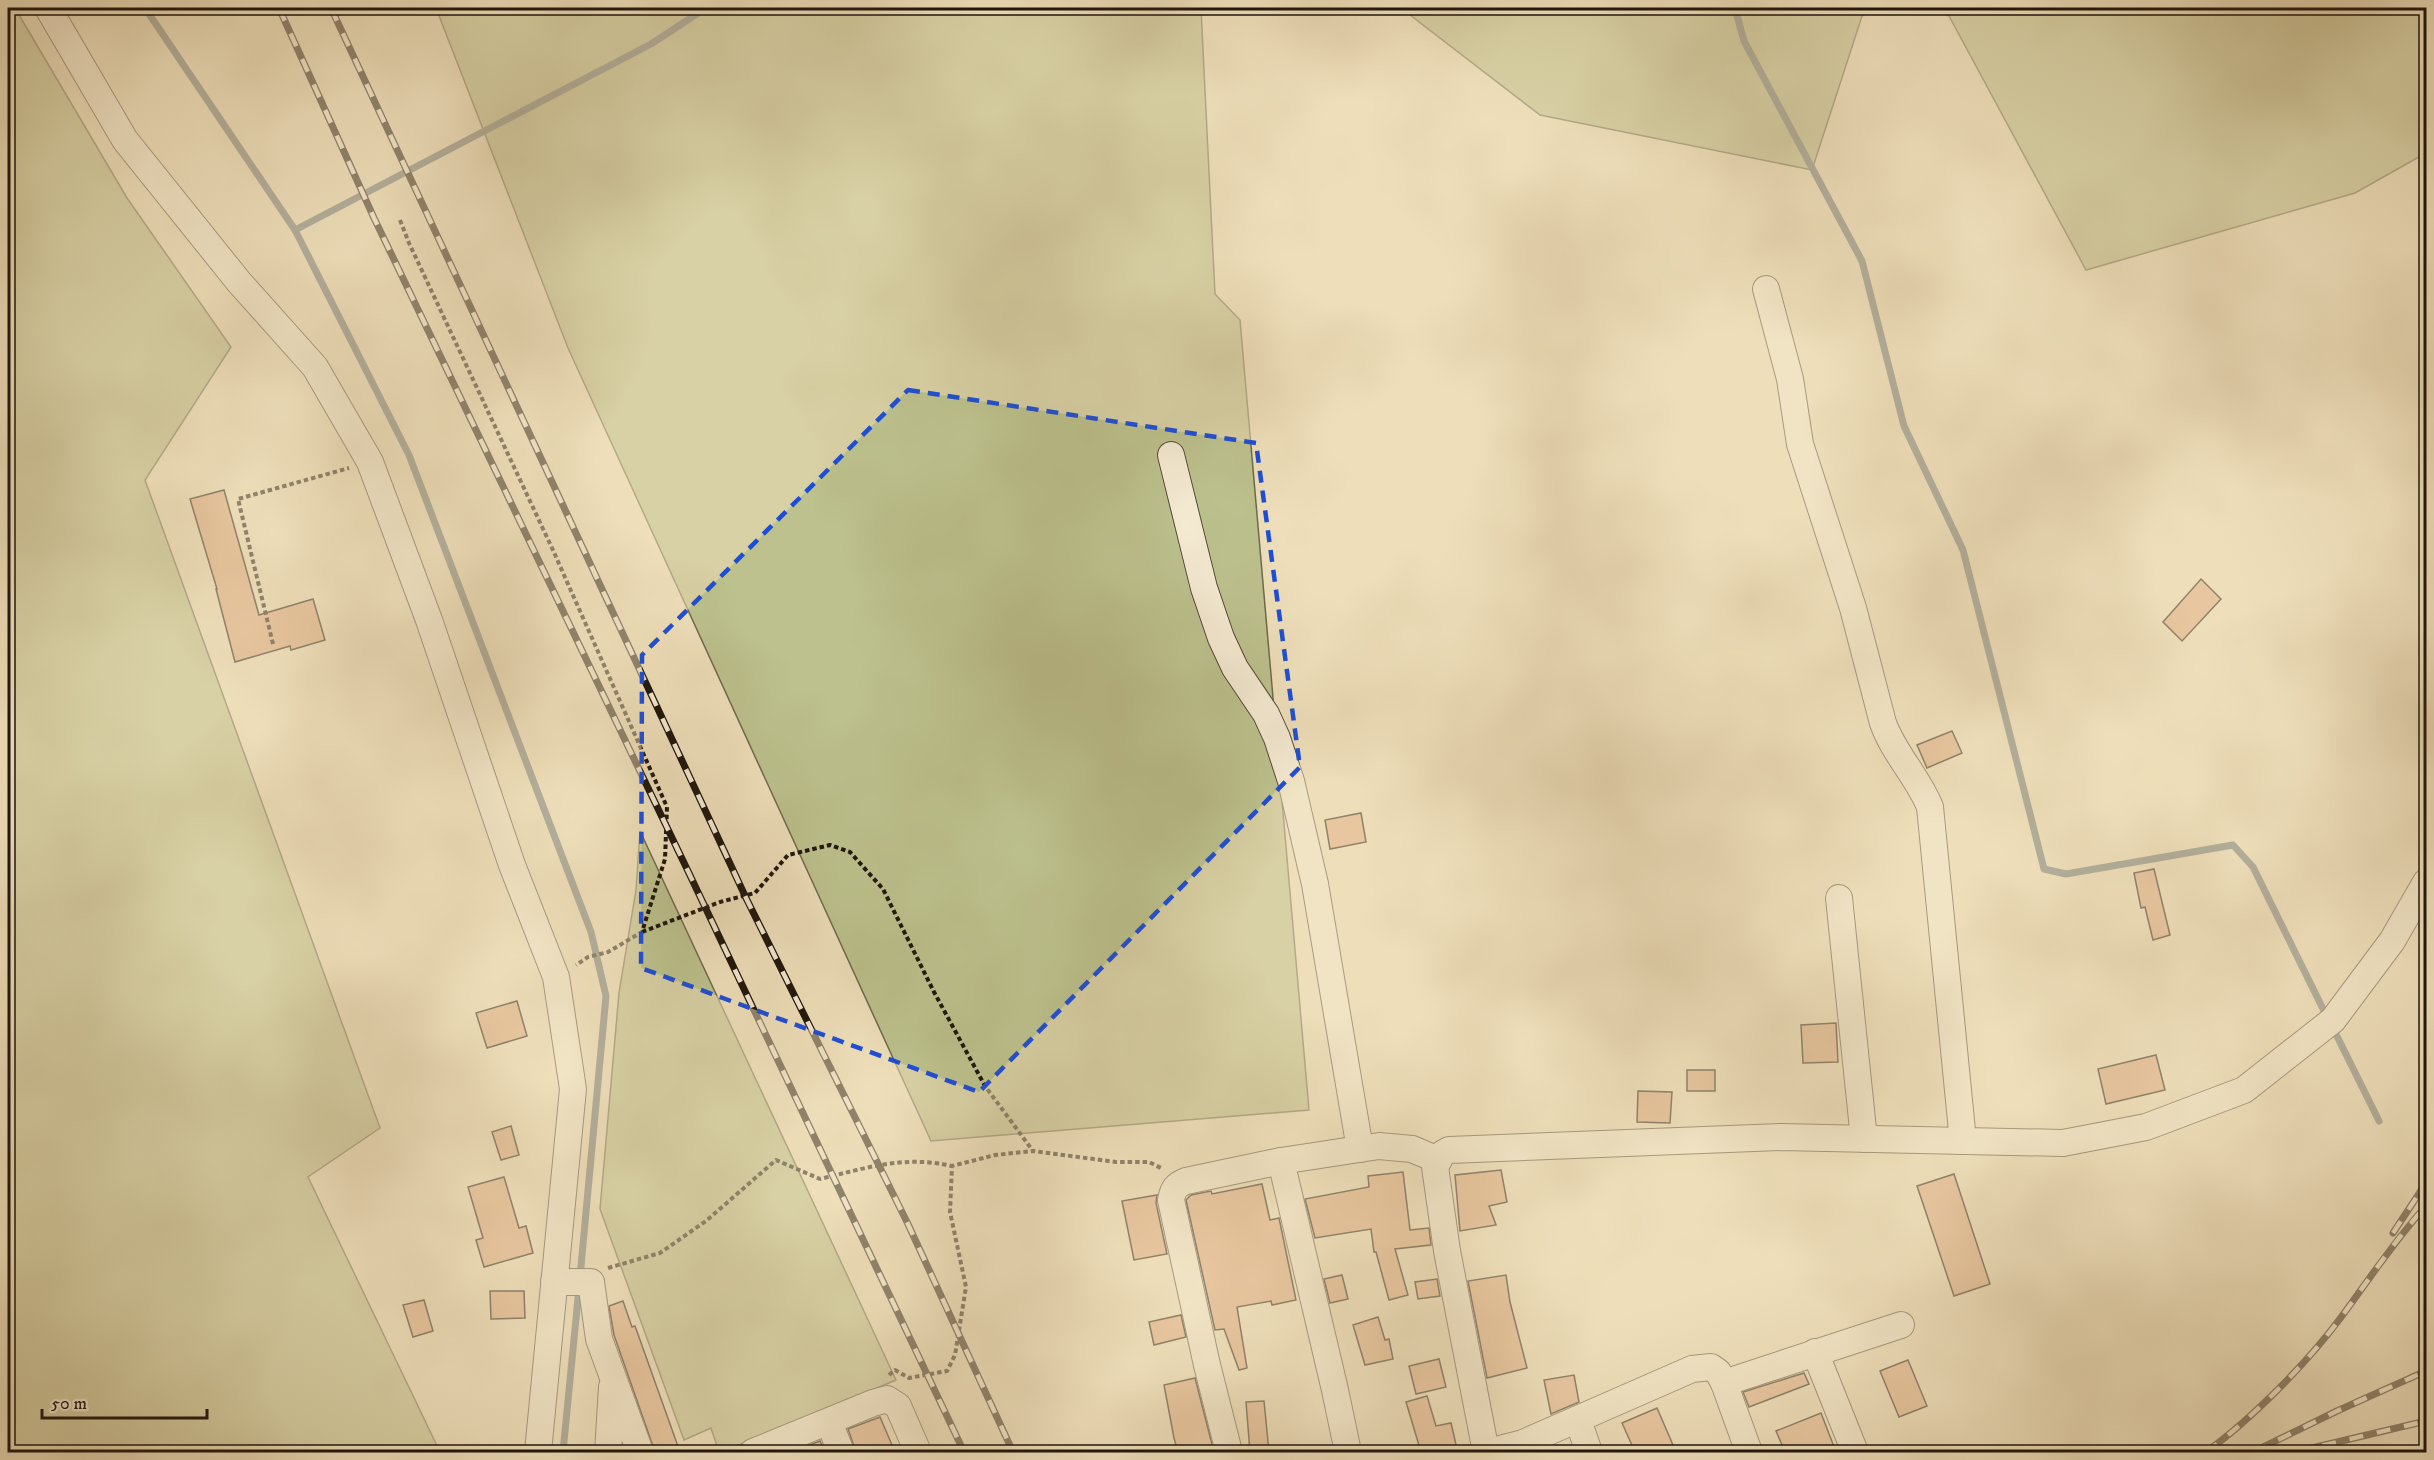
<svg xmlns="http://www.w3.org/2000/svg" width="2434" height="1460" viewBox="0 0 2434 1460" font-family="'IM FELL DW Pica',serif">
<rect width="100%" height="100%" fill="#eedfba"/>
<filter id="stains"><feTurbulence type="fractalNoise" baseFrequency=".00333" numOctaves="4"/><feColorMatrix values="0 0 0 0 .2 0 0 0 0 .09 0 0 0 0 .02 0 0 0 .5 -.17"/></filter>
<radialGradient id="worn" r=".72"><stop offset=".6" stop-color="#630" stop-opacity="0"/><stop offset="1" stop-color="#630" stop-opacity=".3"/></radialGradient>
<!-- green -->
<g fill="#bcc18d" stroke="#6c6b4c" stroke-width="1.5">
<path d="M 8,8 L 15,8 L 127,198 L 231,347 L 145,480 L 380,1128 L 308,1177 L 440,1452 L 8,1452 Z"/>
<path d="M 436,8 L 1215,8 L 1201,9 L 1215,294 L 1240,320 L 1309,1110 L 931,1141 L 568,348 Z"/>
<path d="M 1401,8 L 1877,8 L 1862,16 L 1812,170 L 1540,115 Z"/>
<path d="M 1933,8 L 2426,8 L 2426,153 L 2355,193 L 2086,270 L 1949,16 Z"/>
<path d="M 640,831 L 896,1380 L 722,1452 L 719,1452 L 711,1428 L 684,1440 L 600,1209 L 619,993 L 636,890 Z"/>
</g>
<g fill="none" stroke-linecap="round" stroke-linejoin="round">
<!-- stream -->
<g stroke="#6c7776" stroke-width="7">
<path d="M 145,8 L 295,230"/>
<path d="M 1735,8 L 1744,41 L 1862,261 L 1904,426 L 1963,550 L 2044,869 L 2066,874 L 2233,845 L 2253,867 L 2327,1017"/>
<path d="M 2332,1026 L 2379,1121"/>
<path d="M 580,1277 L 606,996 L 591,932 L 409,455 L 295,230 L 651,44 L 706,8"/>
<path d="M 563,1452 L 579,1288"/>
</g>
</g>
<!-- building -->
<g fill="#dfab80" stroke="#1d150c" stroke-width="1.5">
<path d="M 224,490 L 259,615 L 313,599 L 325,640 L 291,650 L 290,646 L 235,662 L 216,589 L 217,589 L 190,499 Z"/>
<path d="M 2201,579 L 2221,599 L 2182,641 L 2163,622 Z"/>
<path d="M 1952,731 L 1962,753 L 1927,768 L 1917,745 Z"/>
<path d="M 1361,813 L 1366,842 L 1330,849 L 1325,820 Z"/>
<path d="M 2154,869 L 2170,935 L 2153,940 L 2145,907 L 2141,908 L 2134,873 Z"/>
<path d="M 517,1001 L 527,1036 L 487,1048 L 476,1013 Z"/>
<path d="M 1836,1023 L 1838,1062 L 1803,1063 L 1801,1025 Z"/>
<path d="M 2156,1055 L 2165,1090 L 2106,1104 L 2098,1069 Z"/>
<rect x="1687" y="1070" width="28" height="21"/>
<path d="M 1638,1091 L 1672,1092 L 1670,1123 L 1637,1122 Z"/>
<path d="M 511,1126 L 519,1155 L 501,1160 L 492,1132 Z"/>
<path d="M 1501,1170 L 1507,1202 L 1489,1206 L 1496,1225 L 1460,1231 L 1455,1175 Z"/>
<path d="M 1403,1172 L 1410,1230 L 1429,1228 L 1431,1245 L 1395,1249 L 1408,1295 L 1389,1300 L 1376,1252 L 1374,1252 L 1371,1229 L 1315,1238 L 1305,1199 L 1369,1187 L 1368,1176 Z"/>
<path d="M 1954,1174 L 1990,1284 L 1954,1296 L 1917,1186 Z"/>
<path d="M 504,1177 L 519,1228 L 526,1226 L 533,1253 L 484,1267 L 476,1240 L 483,1238 L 468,1187 Z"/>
<path d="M 1262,1184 L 1270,1220 L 1279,1218 L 1296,1300 L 1272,1305 L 1271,1301 L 1237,1307 L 1247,1368 L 1239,1370 L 1224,1329 L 1215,1330 L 1186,1200 L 1191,1195 L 1211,1191 L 1212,1194 Z"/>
<path d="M 1157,1195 L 1156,1203 L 1167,1254 L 1134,1260 L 1122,1201 Z"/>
<path d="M 1342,1275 L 1348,1299 L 1330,1303 L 1324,1279 Z"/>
<path d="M 1506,1275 L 1510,1302 L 1527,1368 L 1487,1378 L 1468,1281 Z"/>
<path d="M 1437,1279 L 1440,1296 L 1418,1299 L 1415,1282 Z"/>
<path d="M 490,1291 L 524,1291 L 525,1318 L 491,1319 Z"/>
<path d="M 424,1300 L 433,1331 L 413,1337 L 403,1305 Z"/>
<path d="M 623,1301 L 632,1327 L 635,1326 L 680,1452 L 655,1452 L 614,1335 L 609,1306 Z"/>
<path d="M 1181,1315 L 1186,1337 L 1154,1345 L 1149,1322 Z"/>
<path d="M 1378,1317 L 1385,1340 L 1389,1339 L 1393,1359 L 1365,1365 L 1353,1325 Z"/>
<path d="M 1439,1359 L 1446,1387 L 1416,1394 L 1409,1366 Z"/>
<path d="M 1908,1360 L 1927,1406 L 1899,1417 L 1880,1371 Z"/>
<path d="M 1804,1373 L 1809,1384 L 1749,1407 L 1743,1392 Z"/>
<path d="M 1574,1375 L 1579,1402 L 1551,1414 L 1544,1380 Z"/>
<path d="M 1195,1378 L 1214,1452 L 1178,1452 L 1174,1438 L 1164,1385 Z"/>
<path d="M 1427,1396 L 1436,1426 L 1451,1423 L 1457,1449 L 1442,1452 L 1421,1452 L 1406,1402 Z"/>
<path d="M 1264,1401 L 1269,1452 L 1250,1452 L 1246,1402 Z"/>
<path d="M 1657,1408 L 1676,1452 L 1635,1452 L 1622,1423 Z"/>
<path d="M 1821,1413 L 1836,1452 L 1785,1452 L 1776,1431 Z"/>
<path d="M 880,1417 L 895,1452 L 856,1452 L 848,1429 Z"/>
<path d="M 820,1441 L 825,1452 L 791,1452 Z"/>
</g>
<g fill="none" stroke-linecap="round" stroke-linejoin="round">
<!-- minor casing -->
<g stroke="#514838" stroke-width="28">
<g id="minor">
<path d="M 48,8 L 125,140 L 239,282 L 315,367 L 370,462 L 429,620 L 512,865 L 556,977 L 573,1089 L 538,1452"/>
<path d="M 1766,289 L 1790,379 L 1800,444 L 1853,608 L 1883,723 C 1894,754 1918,777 1930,807 L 1963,1141"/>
<path d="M 1171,455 L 1204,588 L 1221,638 L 1235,668 L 1266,714 L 1277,738 L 1291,781 L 1315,884 L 1360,1149"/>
<path d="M 1839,898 L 1864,1139"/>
<path d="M 1281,1161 L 1335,1390 L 1348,1452"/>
<path d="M 554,1282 L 591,1282 L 599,1339 L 640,1452"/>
<path d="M 1815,1352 L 1855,1452"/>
<path d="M 1724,1383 L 1749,1452"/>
<path d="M 1578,1420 L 1589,1452"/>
<path d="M 829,1422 L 841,1452"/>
<path d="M 608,1452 L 612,1387"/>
<path d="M 753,1452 L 873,1403 L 887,1399 L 898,1406 L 918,1452"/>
<path d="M 1229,1452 L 1207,1365 L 1171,1200 C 1173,1189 1176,1185 1186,1181 L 1281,1161 L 1379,1146 L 1412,1149 L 1438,1160"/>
<path d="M 1486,1452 L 1447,1251 L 1435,1167 L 1442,1154 L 1449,1150 L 1781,1137 L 2063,1143 L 2146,1127 L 2244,1090 L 2333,1020 L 2392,941 L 2426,882"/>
<path d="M 1488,1452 L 1523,1443 L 1692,1369 L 1711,1367 L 1718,1372 L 1724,1383 L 1901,1325"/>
</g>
</g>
<!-- path -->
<g stroke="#1d150c" stroke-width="4" stroke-dasharray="4.5 3" stroke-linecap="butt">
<path d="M 400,220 L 409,243 L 552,548 L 667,807 L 665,859 L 642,932 L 608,952 L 588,957 L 576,965"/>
<path d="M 273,644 L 238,499 L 349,468"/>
<path d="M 642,932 L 720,902 L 755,893 L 788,855 L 830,845 L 850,852 L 883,889 L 934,992 L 985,1086 L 1033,1151"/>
<path d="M 608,1268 L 660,1253 L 706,1221 L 776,1160 L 820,1179 C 866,1168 904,1155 952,1166"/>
<path d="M 889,1375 L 895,1370 L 909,1378 L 947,1371 L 955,1355 L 966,1287 L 950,1212 L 952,1166 L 995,1155 L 1033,1151 L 1116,1162 L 1149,1162 L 1163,1169"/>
</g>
<!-- minor -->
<use href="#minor" stroke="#f4ead2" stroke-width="26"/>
<!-- rail casing -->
<g stroke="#1d150c" stroke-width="7">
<g id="rail">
<path d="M 279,8 L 374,218 L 687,869 L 964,1452"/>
<path d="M 331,8 L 747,900 L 907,1222 L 1013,1452"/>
<path d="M 2393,1233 L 2426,1183"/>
<path d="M 2206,1452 C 2252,1419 2309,1361 2342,1316 C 2370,1278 2395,1240 2426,1206"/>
<path d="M 2253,1452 L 2337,1411 L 2426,1371"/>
<path d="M 2295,1452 L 2426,1421"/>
</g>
</g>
<!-- rail -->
<use href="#rail" stroke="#f4ead2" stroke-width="4.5" stroke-dasharray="14" stroke-linecap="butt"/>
</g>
<!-- marked area -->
<path d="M0 0H2434V1460H0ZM 908,390 L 1256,443 L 1300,767 L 979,1092 L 641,968 L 642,655 Z" fill="#eedfba" fill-opacity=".55" fill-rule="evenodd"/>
<path fill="none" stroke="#1d4ed8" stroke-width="4.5" stroke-dasharray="12 8" stroke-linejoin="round" d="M 908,390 L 1256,443 L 1300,767 L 979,1092 L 641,968 L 642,655 Z"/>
<!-- margin -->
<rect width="2434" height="1460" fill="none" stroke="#eedfba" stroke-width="30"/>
<rect x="9" y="9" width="2416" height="1442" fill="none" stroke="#1d150c" stroke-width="3"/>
<rect x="15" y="15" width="2404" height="1430" fill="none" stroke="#1d150c" stroke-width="1.5"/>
<!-- scale -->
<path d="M42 1409v9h165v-9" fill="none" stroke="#1d150c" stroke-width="3"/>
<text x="51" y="1409" font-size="18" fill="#1d150c" stroke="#f4ead2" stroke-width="4.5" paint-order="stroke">50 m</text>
<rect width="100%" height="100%" filter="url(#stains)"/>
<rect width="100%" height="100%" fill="url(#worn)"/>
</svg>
